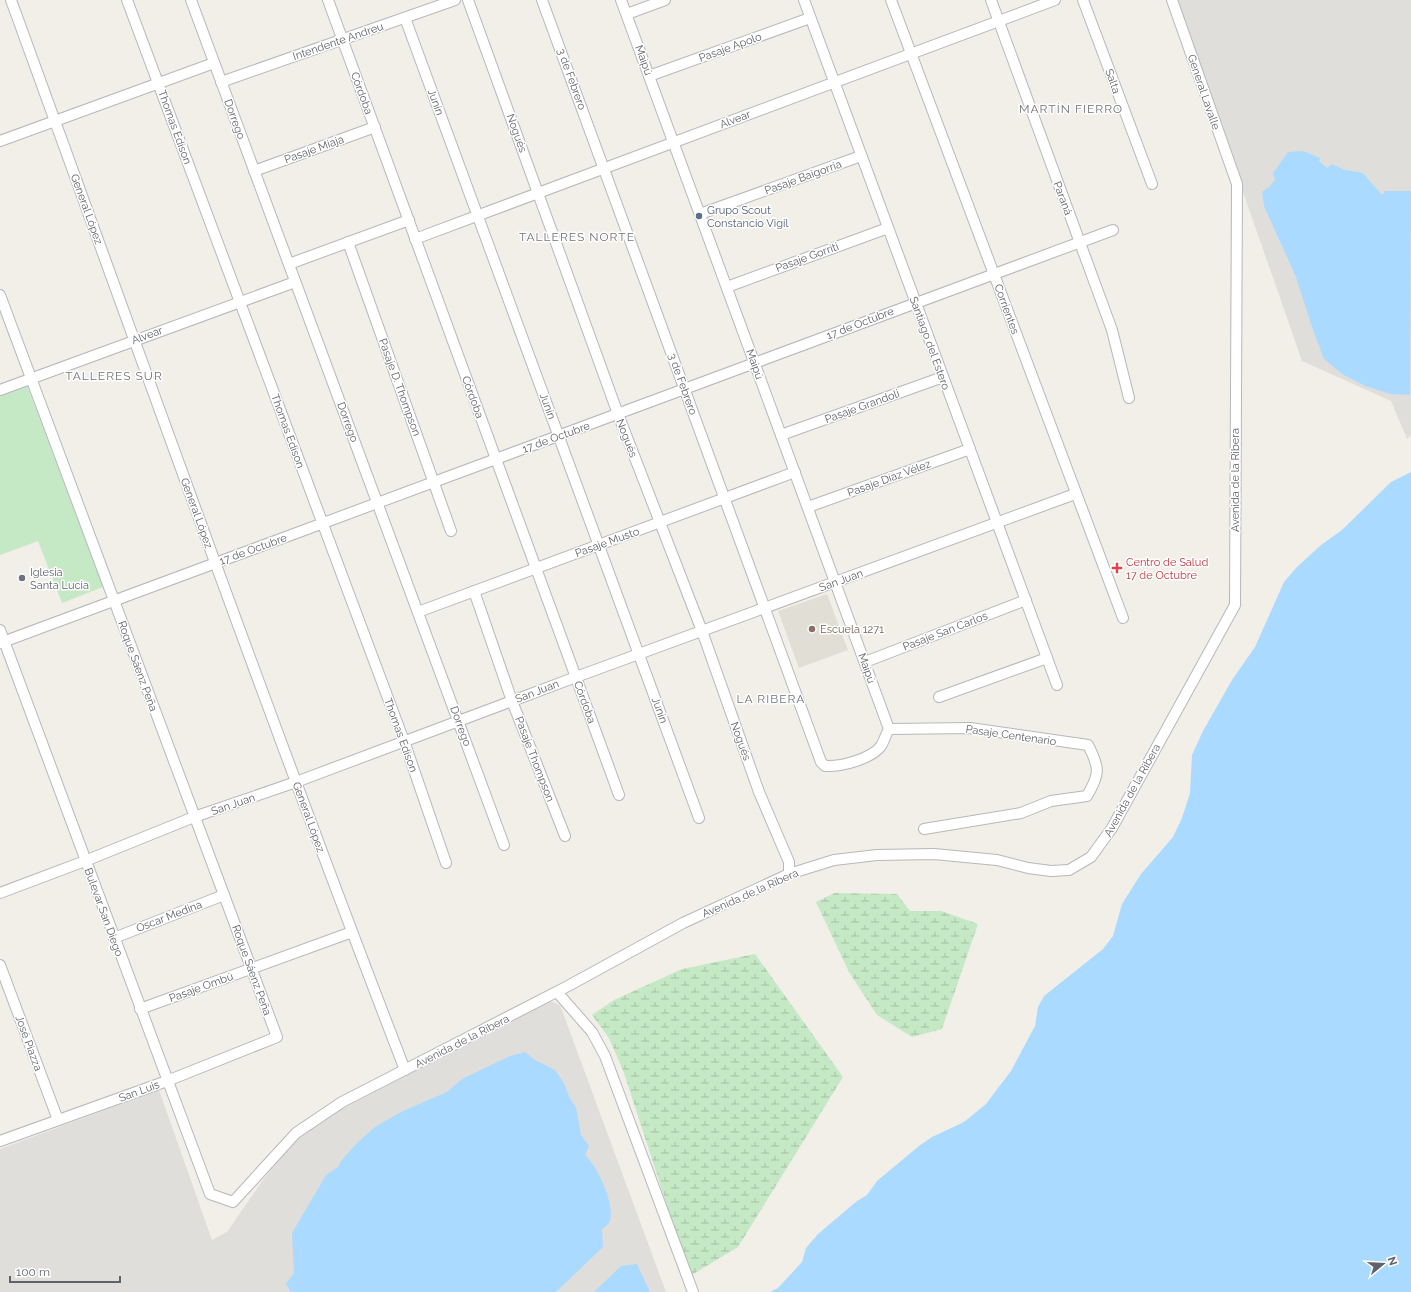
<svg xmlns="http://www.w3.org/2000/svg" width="1411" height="1292" viewBox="0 0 1411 1292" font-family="Raleway,sans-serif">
<defs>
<pattern id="wetland-marsh" width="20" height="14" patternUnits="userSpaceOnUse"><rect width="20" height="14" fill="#c5e8c5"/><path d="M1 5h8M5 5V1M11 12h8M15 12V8" fill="none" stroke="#a3c0a4"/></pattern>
</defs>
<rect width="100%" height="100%" fill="#f1efe8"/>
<!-- industrial -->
<g fill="#e0deda">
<path d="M 1176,0 L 1411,0 L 1411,435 L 1407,439 L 1391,401 L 1302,361 Z"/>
<path d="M 550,1001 L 560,1005 L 666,1292 L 0,1292 L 0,1149 L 159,1090 L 212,1240 L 227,1232 L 263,1180 L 293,1142 L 338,1111 Z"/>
</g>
<!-- education -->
<path fill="#e1ded6" d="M 827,594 L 848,650 L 799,668 L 778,611 Z"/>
<!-- green -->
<path fill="#c5e8c5" d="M 26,383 L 103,587 L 62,603 L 38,541 L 0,555 L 0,393 Z"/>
<!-- wetland -->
<g fill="url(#wetland-marsh)">
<path d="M 835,893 L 897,894 L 910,911 L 941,911 L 978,924 L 942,1029 L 912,1037 L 877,1015 L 849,972 L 816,902 Z"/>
<path d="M 755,954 L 843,1077 L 738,1247 L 690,1276 L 624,1073 L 609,1038 L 592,1015 L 614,1000 L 682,969 Z"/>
</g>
<!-- water -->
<g fill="#aadaff">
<path d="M 1303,151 L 1320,158 L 1319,161 L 1327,168 L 1332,164 L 1345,170 L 1363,173 L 1382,195 L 1385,191 L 1411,191 L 1410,395 L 1391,394 L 1365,386 L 1342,374 L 1324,359 L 1312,327 L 1296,277 L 1264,206 L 1262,192 L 1269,187 L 1275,180 L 1273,173 L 1288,152 Z"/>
<path d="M 1411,472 L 1411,1292 L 770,1292 L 778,1288 L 802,1262 L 806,1248 L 818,1234 L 857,1201 L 867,1195 L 877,1181 L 919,1146 L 932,1137 L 964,1122 L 986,1104 L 998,1088 L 1011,1071 L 1035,1026 L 1038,1007 L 1044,996 L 1103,949 L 1113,936 L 1122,904 L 1141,874 L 1173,837 L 1182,818 L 1190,793 L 1192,755 L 1203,731 L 1232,680 L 1255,647 L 1284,582 L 1297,567 L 1321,545 L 1342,530 L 1391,482 Z"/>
<path d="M 525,1052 L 535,1060 L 555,1070 L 564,1083 L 570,1099 L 576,1107 L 581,1135 L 589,1146 L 585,1155 C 597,1165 617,1207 609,1223 C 607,1225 604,1228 602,1229 L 603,1247 L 556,1292 L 291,1292 L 286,1284 L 294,1273 L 292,1233 L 326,1175 L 338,1167 L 341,1161 L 357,1143 L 375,1127 L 403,1111 L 447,1092 L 462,1079 L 510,1056 Z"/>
<path d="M 637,1264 L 650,1292 L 594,1292 L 621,1266 Z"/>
</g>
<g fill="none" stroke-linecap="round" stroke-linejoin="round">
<!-- minor casing -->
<g stroke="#b5b8bc" stroke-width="12">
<g id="minor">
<path d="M 11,0 C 141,357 268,715 405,1070"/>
<path d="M 127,0 L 404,741 L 446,863"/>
<path d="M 191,0 L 504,845"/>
<path d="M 328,0 L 619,795"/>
<path d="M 468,0 L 618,414 L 702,631 L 759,792 L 789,862 L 789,874"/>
<path d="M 542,0 L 821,762 L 825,766 C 841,767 871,759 881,746 C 884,741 886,734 889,729"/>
<path d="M 621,0 L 889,729"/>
<path d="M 804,0 L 1057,685"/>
<path d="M 891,0 L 1123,618"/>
<path d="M 991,0 L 1112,330 L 1129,398"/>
<path d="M 1083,0 L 1152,184"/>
<path d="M 627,14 L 665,0"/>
<path d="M 405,18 L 699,818"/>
<path d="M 649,76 L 810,18"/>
<path d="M 221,82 L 455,0"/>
<path d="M 0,141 L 214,63"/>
<path d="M 254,171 L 375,127"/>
<path d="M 700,214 L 861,156"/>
<path d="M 415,239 L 1055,0"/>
<path d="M 348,242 L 451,531"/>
<path d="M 289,264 L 409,220"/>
<path d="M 727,287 L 888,228"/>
<path d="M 0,295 L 277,1037 L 167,1081 L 0,1141"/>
<path d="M 0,390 L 295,282"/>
<path d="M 781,435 L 943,377"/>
<path d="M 808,507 L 970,449"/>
<path d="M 474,591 L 512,701 L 565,836"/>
<path d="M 418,612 L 795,472"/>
<path d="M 0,630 L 210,1194 L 233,1202 L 296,1133 L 342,1102 L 568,986 L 683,923 L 789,874 L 834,860 L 877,855 L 934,854 L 997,860 L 1028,868 L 1051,871 L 1069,870 L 1091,857 L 1112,828 L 1235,605 L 1237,184 L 1172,0"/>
<path d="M 0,643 L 1113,230"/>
<path d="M 865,662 L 1026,600"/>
<path d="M 939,697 L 1047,658"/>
<path d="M 889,729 L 970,728 L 1088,745 C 1100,768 1100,774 1087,796 L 1051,801 L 1021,813 L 924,829"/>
<path d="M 0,893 L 85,861 L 194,817 L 296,782 L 576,677 L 1075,494"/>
<path d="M 114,938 L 224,895"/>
<path d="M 0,965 L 58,1120"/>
<path d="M 557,992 L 592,1032 L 605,1056 L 693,1292"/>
<path d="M 140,1009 L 352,932"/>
</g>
</g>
<!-- minor -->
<use href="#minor" stroke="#fff" stroke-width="10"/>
</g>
<!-- markers -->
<circle fill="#5c6f8a" stroke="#fff" stroke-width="1.5" cx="699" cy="216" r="4"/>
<path fill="#e0444e" stroke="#fff" stroke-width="1.5" d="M1115 562h4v4h4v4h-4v4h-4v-4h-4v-4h4z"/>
<circle fill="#6b7280" stroke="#fff" stroke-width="1.5" cx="22" cy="578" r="4"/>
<circle fill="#8d6e63" stroke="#fff" stroke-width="1.5" cx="812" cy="629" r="4"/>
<g text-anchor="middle" stroke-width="3" stroke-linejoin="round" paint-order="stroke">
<!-- street labels -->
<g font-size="11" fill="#5f6368" stroke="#fff">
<text transform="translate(338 41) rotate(-19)" y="4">Intendente Andreu</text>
<text transform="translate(730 47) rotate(-20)" y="4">Pasaje Apolo</text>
<text transform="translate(644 60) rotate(70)" y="4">Maipú</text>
<text transform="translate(572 79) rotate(70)" y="4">3 de Febrero</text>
<text transform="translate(1113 81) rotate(70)" y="4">Salta</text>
<text transform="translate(1204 92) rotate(71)" y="4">General Lavalle</text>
<text transform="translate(362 93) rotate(70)" y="4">Córdoba</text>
<text transform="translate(436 102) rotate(70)" y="4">Junín</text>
<text transform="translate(235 119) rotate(70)" y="4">Dorrego</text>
<text transform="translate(735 119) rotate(-21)" y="4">Alvear</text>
<text transform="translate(175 127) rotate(70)" y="4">Thomas Edison</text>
<text transform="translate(517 133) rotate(70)" y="4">Nogués</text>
<text transform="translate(314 149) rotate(-20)" y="4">Pasaje Miaja</text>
<text transform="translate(803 177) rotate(-20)" y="4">Pasaje Baigorria</text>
<text transform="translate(1063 198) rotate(70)" y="4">Paraná</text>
<text transform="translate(87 209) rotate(70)" y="4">General López</text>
<text transform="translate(807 257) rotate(-20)" y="4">Pasaje Gorriti</text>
<text transform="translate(1007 309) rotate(70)" y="4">Corrientes</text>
<text transform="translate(860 323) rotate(-21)" y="4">17 de Octubre</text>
<text transform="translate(147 335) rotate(-20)" y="4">Alvear</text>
<text transform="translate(930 343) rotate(70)" y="4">Santiago del Estero</text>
<text transform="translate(755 364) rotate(70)" y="4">Maipú</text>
<text transform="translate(683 384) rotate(70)" y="4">3 de Febrero</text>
<text transform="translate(400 387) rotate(70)" y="4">Pasaje D. Thompson</text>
<text transform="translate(473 397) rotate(70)" y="4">Córdoba</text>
<text transform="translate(548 406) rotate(70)" y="4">Junín</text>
<text transform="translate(862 406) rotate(-20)" y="4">Pasaje Grandoli</text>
<text transform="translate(348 422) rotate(70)" y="4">Dorrego</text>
<text transform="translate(288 431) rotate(70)" y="4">Thomas Edison</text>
<text transform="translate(556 437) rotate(-20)" y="4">17 de Octubre</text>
<text transform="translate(627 438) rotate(69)" y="4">Nogués</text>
<text transform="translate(889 478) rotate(-20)" y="4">Pasaje Díaz Vélez</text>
<text transform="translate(1235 480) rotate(-90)" y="4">Avenida de la Ribera</text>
<text transform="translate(197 513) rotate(70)" y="4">General López</text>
<text transform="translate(607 542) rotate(-20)" y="4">Pasaje Musto</text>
<text transform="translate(253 549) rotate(-20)" y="4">17 de Octubre</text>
<text transform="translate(841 580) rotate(-20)" y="4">San Juan</text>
<text transform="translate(945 631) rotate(-21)" y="4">Pasaje San Carlos</text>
<text transform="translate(138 666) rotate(70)" y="4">Roque Sáenz Peña</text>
<text transform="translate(867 668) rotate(70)" y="4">Maipú</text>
<text transform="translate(537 691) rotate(-21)" y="4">San Juan</text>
<text transform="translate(585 702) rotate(70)" y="4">Córdoba</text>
<text transform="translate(660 710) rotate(70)" y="4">Junín</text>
<text transform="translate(461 726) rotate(70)" y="4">Dorrego</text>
<text transform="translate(401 735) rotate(70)" y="4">Thomas Edison</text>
<text transform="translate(1011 735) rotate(8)" y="4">Pasaje Centenario</text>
<text transform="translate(741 741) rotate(70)" y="4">Nogués</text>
<text transform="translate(535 759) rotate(69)" y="4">Pasaje Thompson</text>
<text transform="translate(1132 790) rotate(-61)" y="4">Avenida de la Ribera</text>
<text transform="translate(233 804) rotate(-19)" y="4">San Juan</text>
<text transform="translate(309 817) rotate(70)" y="4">General López</text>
<text transform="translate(750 893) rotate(-24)" y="4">Avenida de la Ribera</text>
<text transform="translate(104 912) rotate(70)" y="4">Bulevar San Diego</text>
<text transform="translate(169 916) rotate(-21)" y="4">Oscar Medina</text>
<text transform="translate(252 970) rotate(70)" y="4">Roque Sáenz Peña</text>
<text transform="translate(201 987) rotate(-20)" y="4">Pasaje Ombú</text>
<text transform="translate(462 1041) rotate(-27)" y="4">Avenida de la Ribera</text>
<text transform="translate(29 1043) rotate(70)" y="4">José Piazza</text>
<text transform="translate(139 1091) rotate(-20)" y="4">San Luis</text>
</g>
<!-- service labels -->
<g font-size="11" fill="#4e5e75" stroke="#fff" text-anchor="start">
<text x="707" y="214">Grupo Scout<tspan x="707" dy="13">Constancio Vigil</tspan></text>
</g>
<!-- health labels -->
<g font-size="11" fill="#be3a42" stroke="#fff" text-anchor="start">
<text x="1126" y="566">Centro de Salud<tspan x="1126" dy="13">17 de Octubre</tspan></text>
</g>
<!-- worship labels -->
<g font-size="11" fill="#5b616d" stroke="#fff" text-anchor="start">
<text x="30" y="576">Iglesia<tspan x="30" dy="13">Santa Lucia</tspan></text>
</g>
<!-- education labels -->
<g font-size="11" fill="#785e54" stroke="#fff" text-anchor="start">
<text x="820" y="633">Escuela 1271</text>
</g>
<!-- neighbourhood labels -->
<g font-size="12" letter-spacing="1" fill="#70757a" stroke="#fff">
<text x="1071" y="113">MARTÍN FIERRO</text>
<text x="577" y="241">TALLERES NORTE</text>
<text x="114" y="380">TALLERES SUR</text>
<text x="771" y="703">LA RIBERA</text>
</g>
</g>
<!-- north arrow -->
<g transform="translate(1383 1264) rotate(72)" stroke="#ffffff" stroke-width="3" paint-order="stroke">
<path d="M0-3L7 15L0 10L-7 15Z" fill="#5f6368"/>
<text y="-6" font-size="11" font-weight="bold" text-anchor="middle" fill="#5f6368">N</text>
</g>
<!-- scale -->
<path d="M10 1276v6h110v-6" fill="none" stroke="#5f6368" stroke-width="2"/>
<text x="16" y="1276" font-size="12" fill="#5f6368" stroke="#ffffff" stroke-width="3" paint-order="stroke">100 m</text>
</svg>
